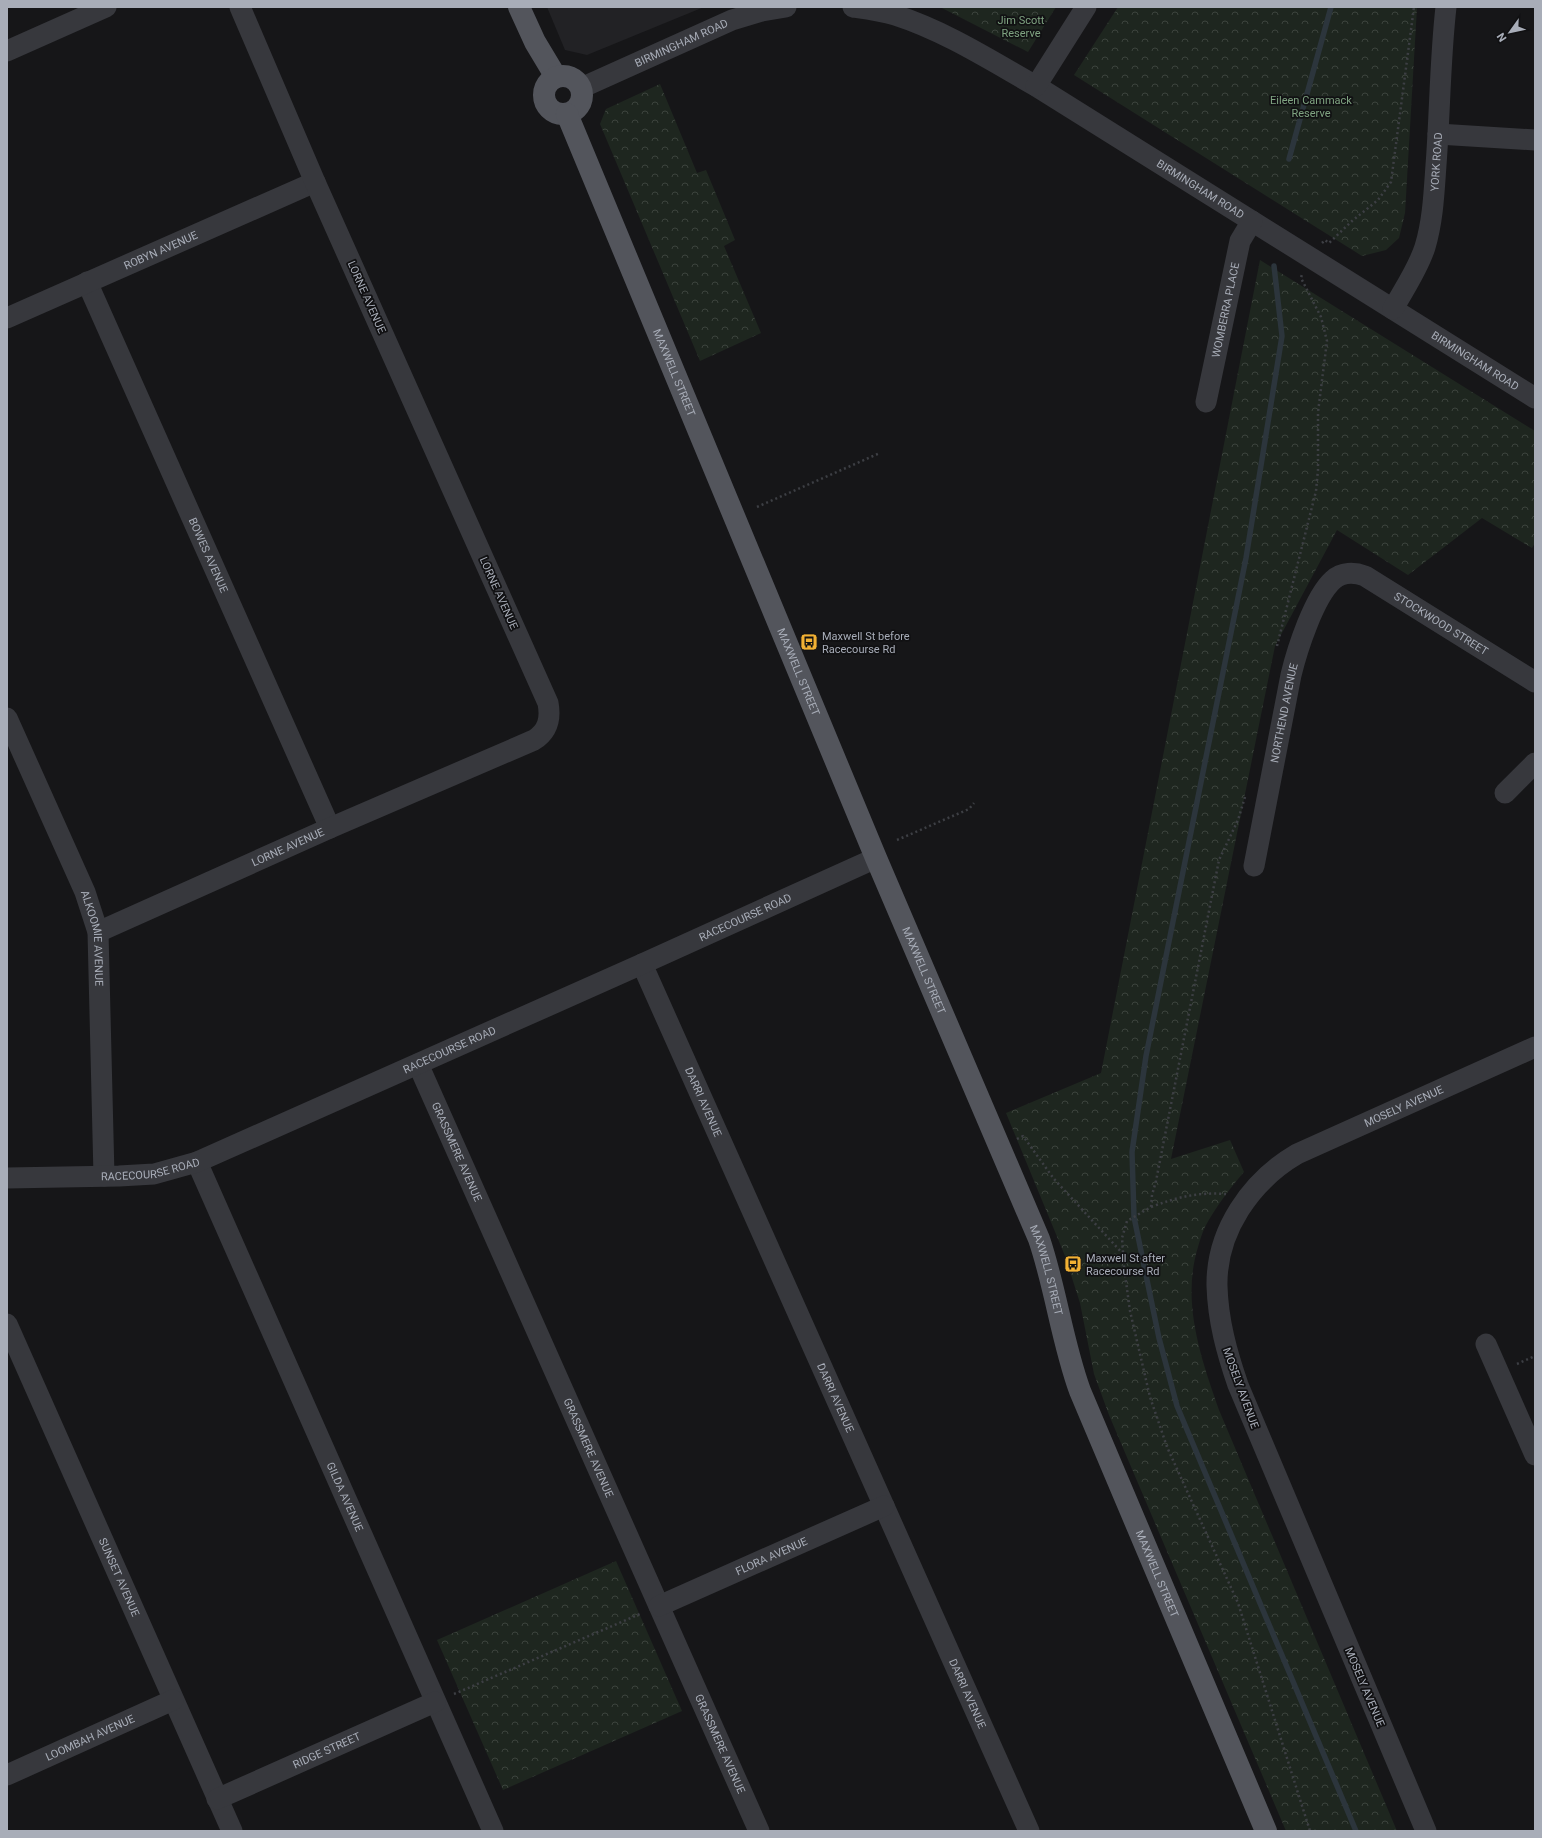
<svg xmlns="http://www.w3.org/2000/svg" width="1542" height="1838" viewBox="0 0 1542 1838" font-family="Roboto,sans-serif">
<defs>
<pattern id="forest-crowns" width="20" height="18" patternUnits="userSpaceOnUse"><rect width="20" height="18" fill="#1e261f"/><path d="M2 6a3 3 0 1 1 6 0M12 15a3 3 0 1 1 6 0" fill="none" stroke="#3c433d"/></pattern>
</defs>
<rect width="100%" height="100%" fill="#161618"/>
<!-- built -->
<path fill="#222225" d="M 547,7 L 704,7 L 587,55 L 565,50 Z"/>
<!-- forest -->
<g fill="url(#forest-crowns)">
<path d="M 940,7 L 1056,7 L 1028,52 Z"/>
<path d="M 1118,7 L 1417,7 L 1405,213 L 1399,238 L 1386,250 L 1362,256 L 1074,75 Z"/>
<path d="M 660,84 L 697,173 L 706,170 L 735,240 L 724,246 L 761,333 L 700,361 L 600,124 L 606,109 Z"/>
<path d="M 1260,260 L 1535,431 L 1535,543 L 1532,548 L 1482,518 L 1408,575 L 1337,530 L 1275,646 L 1171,1159 L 1230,1140 L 1244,1172 C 1230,1188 1215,1208 1205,1227 C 1202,1233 1200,1240 1198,1247 C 1181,1302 1201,1358 1219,1410 L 1397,1831 L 1286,1831 L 1109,1415 L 1094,1374 L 1080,1303 L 1065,1256 L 1006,1113 L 1101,1073 Z"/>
<path d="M 616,1561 L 682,1711 L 503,1790 L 437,1640 Z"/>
</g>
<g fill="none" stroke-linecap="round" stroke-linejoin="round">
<!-- stream -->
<g stroke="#2c353c" stroke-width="5.5">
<path d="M 1289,159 L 1331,7"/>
<path d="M 1274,266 L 1282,336 L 1246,558 L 1146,1056 L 1132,1152 L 1134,1217 L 1159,1338 L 1177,1406 L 1356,1831"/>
</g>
<!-- path -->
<g stroke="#3d3f44" stroke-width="2.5" stroke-dasharray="2 3" stroke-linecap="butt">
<path d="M 1322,243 L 1325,240 L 1329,243 L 1352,221 L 1378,200 L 1391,182 L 1414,7"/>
<path d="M 757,507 L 880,453"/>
<path d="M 1277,646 L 1316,491 L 1318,470 L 1318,412 L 1327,341 L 1321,317 L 1301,278 L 1302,274"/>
<path d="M 1245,797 L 1238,820 L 1219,860 L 1156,1181 L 1152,1195 L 1151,1207 L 1127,1221 L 1122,1238 L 1124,1267 L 1130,1311 L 1150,1397 L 1167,1447 L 1238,1603 L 1310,1831"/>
<path d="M 897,840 L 969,809 L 974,803"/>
<path d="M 1017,1139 L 1023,1136 L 1054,1179 L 1124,1255"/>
<path d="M 1151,1207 C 1178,1197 1197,1192 1226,1194"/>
<path d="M 1517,1364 L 1535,1356"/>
<path d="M 454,1694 L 640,1614"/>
</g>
<!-- minor -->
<g stroke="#37383d" stroke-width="21">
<path id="s1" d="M 853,7 C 867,9 882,11 895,15 C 945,31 990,60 1036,86 L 1535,398"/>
<path d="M 7,51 L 106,7"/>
<path d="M 1036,86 L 1086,7"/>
<path id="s2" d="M 581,88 L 732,20 L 762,11 L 786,7"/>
<path d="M 1438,134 L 1535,140"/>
<path id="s3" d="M 87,282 L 330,828"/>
<path id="s4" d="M 1393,309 C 1404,289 1418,269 1425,247 C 1433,220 1434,193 1436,165 C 1440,113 1440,59 1446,7"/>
<path id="s5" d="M 7,318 L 315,182"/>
<path id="s6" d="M 1206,402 L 1240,241 L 1252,221"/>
<path id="s7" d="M 7,718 L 85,892 L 98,932 L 104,1176"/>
<path d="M 1505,793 L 1535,763"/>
<path id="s8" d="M 1254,866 L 1291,675 C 1297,650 1314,597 1333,580 C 1342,572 1354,572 1365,576 L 1535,682"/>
<path id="s9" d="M 98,932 L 330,828 L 534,740 C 548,731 551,719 548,703 L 315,182 L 240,7"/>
<path id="s10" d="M 642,964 L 1029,1831"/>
<path id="s11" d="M 418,1064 L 759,1831"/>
<path id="s12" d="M 197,1162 L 493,1831"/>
<path id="s13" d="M 7,1178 L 119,1176 L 154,1174 L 197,1162 L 642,964 L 876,858"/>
<path id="s14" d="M 7,1324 L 232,1831"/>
<path d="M 1486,1344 L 1535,1455"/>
<path id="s15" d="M 659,1606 L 884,1506"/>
<path id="s16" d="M 7,1775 L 173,1700"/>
<path id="s17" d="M 217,1799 L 435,1702"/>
<path id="s18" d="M 1426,1831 L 1238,1385 C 1227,1353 1218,1321 1217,1286 C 1216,1231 1251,1181 1297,1154 L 1535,1047"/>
</g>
<!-- major -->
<g stroke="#53555c" stroke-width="22">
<path d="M 519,7 L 535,42 L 556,77"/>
<circle cx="563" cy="95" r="19"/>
<path id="s19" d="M 567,114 L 876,858 L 1039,1239 C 1056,1289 1062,1342 1080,1391 L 1266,1831"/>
</g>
</g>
<!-- icons -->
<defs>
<g id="bus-square" transform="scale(0.9)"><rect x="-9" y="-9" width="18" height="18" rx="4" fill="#f2b134" stroke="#111113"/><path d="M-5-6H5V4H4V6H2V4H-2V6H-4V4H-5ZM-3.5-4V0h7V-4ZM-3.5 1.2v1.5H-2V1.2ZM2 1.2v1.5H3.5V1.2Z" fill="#111"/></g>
</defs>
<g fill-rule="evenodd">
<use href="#bus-square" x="809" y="642"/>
<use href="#bus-square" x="1073" y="1264"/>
</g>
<g text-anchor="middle" stroke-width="3.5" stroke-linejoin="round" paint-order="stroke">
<!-- park labels -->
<g font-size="11" fill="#7fa381" stroke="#111113">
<text x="1021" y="24">Jim Scott<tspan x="1021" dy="13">Reserve</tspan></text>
<text x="1311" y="104">Eileen Cammack<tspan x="1311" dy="13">Reserve</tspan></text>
</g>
<!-- street labels -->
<g font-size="11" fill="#a8adb8" stroke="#111113">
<text dy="4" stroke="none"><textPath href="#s2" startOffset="110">BIRMINGHAM ROAD</textPath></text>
<text dy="4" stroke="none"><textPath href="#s4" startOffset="156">YORK ROAD</textPath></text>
<text dy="4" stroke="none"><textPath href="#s1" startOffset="395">BIRMINGHAM ROAD</textPath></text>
<text dy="4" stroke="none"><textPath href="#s5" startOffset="168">ROBYN AVENUE</textPath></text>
<text transform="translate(367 297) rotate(66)" y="4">LORNE AVENUE</text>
<text dy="4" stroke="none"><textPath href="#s6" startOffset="94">WOMBERRA PLACE</textPath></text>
<text dy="4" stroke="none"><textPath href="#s1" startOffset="719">BIRMINGHAM ROAD</textPath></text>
<text dy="4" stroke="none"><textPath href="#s19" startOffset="280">MAXWELL STREET</textPath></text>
<text dy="4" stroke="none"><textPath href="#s3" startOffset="299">BOWES AVENUE</textPath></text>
<text transform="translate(499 593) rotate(66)" y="4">LORNE AVENUE</text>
<text dy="4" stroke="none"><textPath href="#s8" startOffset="423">STOCKWOOD STREET</textPath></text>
<text dy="4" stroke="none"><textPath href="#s19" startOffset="604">MAXWELL STREET</textPath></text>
<text dy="4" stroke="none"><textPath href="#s8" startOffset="156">NORTHEND AVENUE</textPath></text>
<text dy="4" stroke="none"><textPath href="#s9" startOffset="208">LORNE AVENUE</textPath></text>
<text dy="4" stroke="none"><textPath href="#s13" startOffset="792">RACECOURSE ROAD</textPath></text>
<text dy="4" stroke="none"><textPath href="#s7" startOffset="238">ALKOOMIE AVENUE</textPath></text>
<text dy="4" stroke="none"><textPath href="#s19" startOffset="928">MAXWELL STREET</textPath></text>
<text dy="4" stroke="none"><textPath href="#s13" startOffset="468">RACECOURSE ROAD</textPath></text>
<text dy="4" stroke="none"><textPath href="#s10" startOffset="151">DARRI AVENUE</textPath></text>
<text dy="4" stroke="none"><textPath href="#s18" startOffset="864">MOSELY AVENUE</textPath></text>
<text dy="4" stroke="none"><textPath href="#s11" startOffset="96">GRASSMERE AVENUE</textPath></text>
<text dy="4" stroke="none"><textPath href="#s13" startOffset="144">RACECOURSE ROAD</textPath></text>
<text dy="4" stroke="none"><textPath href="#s19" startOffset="1252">MAXWELL STREET</textPath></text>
<text transform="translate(1241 1388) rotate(70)" y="4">MOSELY AVENUE</text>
<text dy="4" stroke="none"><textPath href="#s10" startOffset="475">DARRI AVENUE</textPath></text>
<text dy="4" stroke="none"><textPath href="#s11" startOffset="420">GRASSMERE AVENUE</textPath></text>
<text dy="4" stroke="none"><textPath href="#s12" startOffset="366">GILDA AVENUE</textPath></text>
<text dy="4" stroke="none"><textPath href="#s15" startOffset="123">FLORA AVENUE</textPath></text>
<text dy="4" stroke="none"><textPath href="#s19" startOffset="1576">MAXWELL STREET</textPath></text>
<text dy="4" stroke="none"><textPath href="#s14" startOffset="277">SUNSET AVENUE</textPath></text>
<text transform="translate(1365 1687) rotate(67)" y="4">MOSELY AVENUE</text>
<text dy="4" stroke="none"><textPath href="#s10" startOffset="799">DARRI AVENUE</textPath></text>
<text dy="4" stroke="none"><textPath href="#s16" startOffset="91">LOOMBAH AVENUE</textPath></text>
<text dy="4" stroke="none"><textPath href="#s11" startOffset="744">GRASSMERE AVENUE</textPath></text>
<text dy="4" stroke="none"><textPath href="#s17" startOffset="120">RIDGE STREET</textPath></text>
</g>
<!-- poi labels -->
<g font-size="11" fill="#a8adb8" stroke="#111113" text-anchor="start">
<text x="822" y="640">Maxwell St before<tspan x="822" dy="13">Racecourse Rd</tspan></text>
<text x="1086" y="1262">Maxwell St after<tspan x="1086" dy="13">Racecourse Rd</tspan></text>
</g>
</g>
<!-- border -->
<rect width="1542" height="1838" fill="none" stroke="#a8adb8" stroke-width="16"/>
<!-- north arrow -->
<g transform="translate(1510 32) rotate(237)" stroke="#111113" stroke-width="3" paint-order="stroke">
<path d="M0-3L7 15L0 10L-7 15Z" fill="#a8adb8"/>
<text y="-6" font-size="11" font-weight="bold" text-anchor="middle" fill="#a8adb8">N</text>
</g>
</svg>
